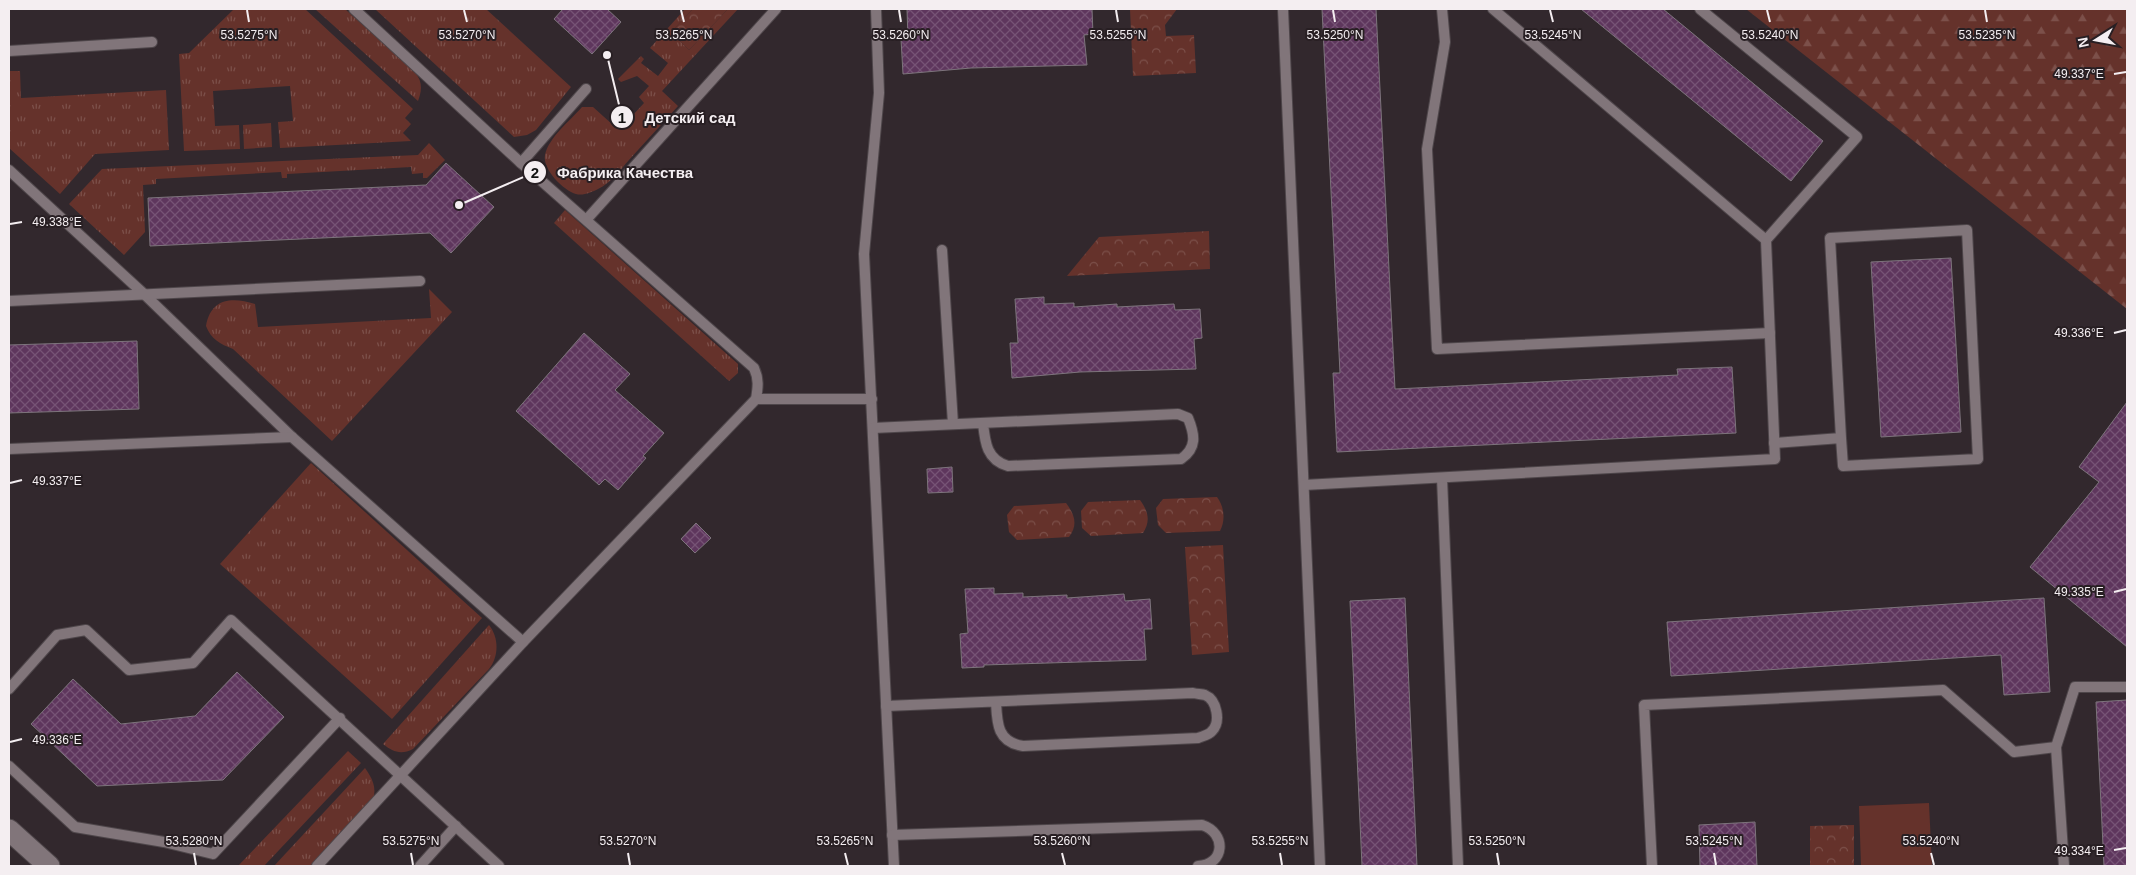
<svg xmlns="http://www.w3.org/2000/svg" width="2136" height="875" viewBox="0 0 2136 875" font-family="Arial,sans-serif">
<defs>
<pattern id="grass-tufts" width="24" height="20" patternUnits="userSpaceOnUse" patternTransform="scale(1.25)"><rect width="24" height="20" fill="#65322b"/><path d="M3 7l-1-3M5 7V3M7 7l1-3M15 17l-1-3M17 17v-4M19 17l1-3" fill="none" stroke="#7c504a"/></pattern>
<pattern id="forest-firs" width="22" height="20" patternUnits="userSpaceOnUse" patternTransform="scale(1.25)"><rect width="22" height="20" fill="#65322b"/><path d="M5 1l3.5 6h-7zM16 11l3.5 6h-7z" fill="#7c504a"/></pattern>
<pattern id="park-crowns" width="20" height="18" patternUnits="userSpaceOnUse" patternTransform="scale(1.25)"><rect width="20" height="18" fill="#65322b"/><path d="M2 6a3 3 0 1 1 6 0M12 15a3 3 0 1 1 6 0" fill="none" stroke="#7c504a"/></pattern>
<pattern id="building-cross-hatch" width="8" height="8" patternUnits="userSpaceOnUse" patternTransform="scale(1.25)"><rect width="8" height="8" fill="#5e365d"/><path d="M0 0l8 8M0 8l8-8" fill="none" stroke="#765375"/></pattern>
</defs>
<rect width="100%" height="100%" fill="#32282d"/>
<!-- grass -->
<g fill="url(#grass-tufts)">
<path d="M 234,9 L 305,9 L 413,109 L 405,118 L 411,124 L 403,133 L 411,141 L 280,148 L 278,122 L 293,121 L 290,86 L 213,91 L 215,126 L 239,125 L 240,149 L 184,151 L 179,54 L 189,53 Z"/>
<path d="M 315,9 L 345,9 L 412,69 C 422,79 423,88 418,101 Z"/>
<path d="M 375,9 L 486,9 L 571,87 L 536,130 L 527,135 L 514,137 Z"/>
<path d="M 685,9 L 693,9 L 671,32 L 689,50 L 728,9 L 738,9 L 662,91 L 678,106 C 662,124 645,142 629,160 C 620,170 611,183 598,189 C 592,192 583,196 576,194 C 564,191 542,169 545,155 C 549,137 570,121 582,107 L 593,107 L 613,125 L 617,121 L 622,127 L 644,103 L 639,97 L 649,86 L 637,76 L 621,82 L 618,79 L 641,56 L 644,59 L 641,63 L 658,76 L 668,63 L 650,48 Z"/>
<path d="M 9,71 L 20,71 L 21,98 L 166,90 L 169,150 L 95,154 L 60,194 L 9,148 Z"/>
<path d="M 271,123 L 272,147 L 244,149 L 243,125 Z"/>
<path d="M 429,143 L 445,160 L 427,178 L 423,178 L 423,173 L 412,174 L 411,167 L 287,174 L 287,178 L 282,178 L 281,172 L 156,179 L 156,184 L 143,185 L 145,232 L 124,255 L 69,204 L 102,169 L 418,155 Z"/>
<path d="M 565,210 L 738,364 L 738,373 L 729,381 L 554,223 Z"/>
<path d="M 429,289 L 452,312 L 332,441 L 233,349 C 220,344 211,339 206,326 C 211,298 232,297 255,304 L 258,327 L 431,318 Z"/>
<path d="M 311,463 L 482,618 L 392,719 L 220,564 Z"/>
<path d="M 489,625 C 499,638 499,656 489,669 L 413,749 C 401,755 393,752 383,744 Z"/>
<path d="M 348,751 L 361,763 L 264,866 L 238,866 Z"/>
<path d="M 365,768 C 372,778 377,787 373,800 L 310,866 L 274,866 Z"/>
</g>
<!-- forest -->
<path fill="url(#forest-firs)" d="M 1746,9 L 2127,9 L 2127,309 Z"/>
<!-- park -->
<g fill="url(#park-crowns)">
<path d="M 693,9 L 728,9 L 689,50 L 671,32 Z"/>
<path d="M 1130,9 L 1177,9 L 1165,25 L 1166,36 L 1194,35 L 1196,73 L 1133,76 Z"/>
<path d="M 1209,231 L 1210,269 L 1067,276 L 1099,237 Z"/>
<path d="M 1217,497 C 1224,507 1226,519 1220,531 L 1166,533 L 1158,525 L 1156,508 L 1163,499 Z"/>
<path d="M 1140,500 C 1148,511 1151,521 1143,533 L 1091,536 L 1082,528 L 1081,511 L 1088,502 Z"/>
<path d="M 1066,503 C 1075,515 1078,525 1069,537 L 1017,540 L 1009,532 L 1007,515 L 1014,506 Z"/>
<path d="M 1223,545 L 1229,652 L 1192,655 L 1185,547 Z"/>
<path d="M 1854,825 L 1854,866 L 1810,866 L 1810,826 Z"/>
</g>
<!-- garden -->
<path fill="#65322b" d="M 1929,803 L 1932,866 L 1861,866 L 1859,806 Z"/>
<!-- building -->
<g fill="url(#building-cross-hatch)" stroke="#7d747c">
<path d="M 563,9 L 607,9 L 621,22 L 592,54 L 554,19 Z"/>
<path d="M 907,9 L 1092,9 L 1093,34 L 1084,35 L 1087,65 L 971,68 L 903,74 L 901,39 L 908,39 Z"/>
<path d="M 1322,9 L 1376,9 L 1395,389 L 1678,375 L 1677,369 L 1732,367 L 1736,433 L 1337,452 L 1333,373 L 1340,373 Z"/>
<path d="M 1581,9 L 1663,9 L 1823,141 L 1791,181 Z"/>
<path d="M 446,163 L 494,207 L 451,253 L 430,233 L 150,246 L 148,198 L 426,185 Z"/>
<path d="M 1951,258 L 1961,432 L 1881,437 L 1871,262 Z"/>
<path d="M 1044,297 L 1044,304 L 1074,303 L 1074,307 L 1117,304 L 1117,307 L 1174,304 L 1175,310 L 1200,309 L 1202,338 L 1194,339 L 1196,369 L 1080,372 L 1012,378 L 1010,343 L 1018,343 L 1015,299 Z"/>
<path d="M 584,333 L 630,374 L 615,390 L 664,433 L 643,456 L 646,458 L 618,490 L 605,479 L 599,485 L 516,411 Z"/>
<path d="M 137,341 L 139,409 L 9,413 L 9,345 Z"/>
<path d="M 2127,402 L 2127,647 L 2030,567 L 2099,482 L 2079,467 Z"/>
<path d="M 952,467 L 953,492 L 928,493 L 927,469 Z"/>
<path d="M 696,523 L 711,538 L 695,553 L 681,539 Z"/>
<path d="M 994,588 L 994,594 L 1023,593 L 1023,597 L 1067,595 L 1067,598 L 1124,594 L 1125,601 L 1150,599 L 1152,629 L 1144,629 L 1146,660 L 984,665 L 984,667 L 962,668 L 960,634 L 968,633 L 965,589 Z"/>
<path d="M 1405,598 L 1417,866 L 1362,866 L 1350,601 Z"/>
<path d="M 2044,598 L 2050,692 L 2004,695 L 2001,655 L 1671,676 L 1667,622 Z"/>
<path d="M 237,672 L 284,717 L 223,780 L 97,786 L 31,724 L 73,679 L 121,724 L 195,716 Z"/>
<path d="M 2127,700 L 2127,866 L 2104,866 L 2096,702 Z"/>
<path d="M 1755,822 L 1757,866 L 1700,866 L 1699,825 Z"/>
</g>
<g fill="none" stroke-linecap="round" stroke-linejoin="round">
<!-- service casing -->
<g stroke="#4e464a" stroke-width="12">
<g id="service">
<path d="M 876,9 L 879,93 L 864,254 L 894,866"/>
<path d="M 1283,9 L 1320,866"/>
<path d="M 1442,9 L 1445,42 L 1427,149 L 1437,349 L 1770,333"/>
<path d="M 1493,9 L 1766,240"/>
<path d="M 9,51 L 152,42"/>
<path d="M 521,163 L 586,89"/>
<path d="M 9,170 L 144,294 L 292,437 L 523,642"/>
<path d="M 587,219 L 776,9"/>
<path d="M 942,250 L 953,424"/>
<path d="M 9,301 L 420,281"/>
<path d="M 756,399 L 872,399"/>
<path d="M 873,428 L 1178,414 L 1188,418 C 1195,435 1197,448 1181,459 L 1008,466 C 987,460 985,443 983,423"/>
<path d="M 1774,443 L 1841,438 L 1830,238 L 1967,230 L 1978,459 L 1843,466 L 1841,438"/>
<path d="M 9,449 L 292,437"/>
<path d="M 1442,478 L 1458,866"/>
<path d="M 1304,485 L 1775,459 L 1766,240 L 1857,137 L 1700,9"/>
<path d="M 9,689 L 57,635 L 86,630 L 129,670 L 193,663 L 231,620 L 499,866"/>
<path d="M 886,706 L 1193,693 C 1197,694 1202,694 1205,695 C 1217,700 1221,722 1212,731 C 1209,735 1203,736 1198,738 L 1023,746 C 997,742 997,723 996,702"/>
<path d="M 9,766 L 75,827 L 164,842 L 213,854 L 340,718"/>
<path d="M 892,835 L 1202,825 C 1227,833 1225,865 1198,866"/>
<path d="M 317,866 L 523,642 L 756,399 C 758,387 759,379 754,368 L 521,163 L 354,9"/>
<path d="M 420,866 L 456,826"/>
<path d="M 1652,866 L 1644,705 L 1943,690 L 2014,752 L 2056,747"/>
<path d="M 2064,866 L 2056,747 L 2075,687 L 2127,687"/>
</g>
</g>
<!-- minor casing -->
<g stroke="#4e464a" stroke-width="23">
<path id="minor" d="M 9,830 L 49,866"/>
</g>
<!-- service -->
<use href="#service" stroke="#81757a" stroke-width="10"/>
<!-- minor -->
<use href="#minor" stroke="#81757a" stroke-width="21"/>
</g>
<!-- ticks -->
<path fill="none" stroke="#f4eef1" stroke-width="2" d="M 247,10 L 249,22M 464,10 L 467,22M 681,10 L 684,22M 899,10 L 901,22M 1116,10 L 1118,22M 1333,10 L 1335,22M 1550,10 L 1553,22M 1767,10 L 1770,22M 1985,10 L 1987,22M 2114,74 L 2126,72M 10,224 L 22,222M 2114,333 L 2126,330M 10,483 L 22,480M 2114,592 L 2126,589M 10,742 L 22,739M 2114,850 L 2126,848M 194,853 L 196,865M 411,853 L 413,865M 628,853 L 630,865M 845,853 L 848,865M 1062,853 L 1065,865M 1280,853 L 1282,865M 1497,853 L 1499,865M 1714,853 L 1716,865M 1931,853 L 1934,865"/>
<g font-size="12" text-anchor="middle" fill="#f4eef1" stroke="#281f23" stroke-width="4" stroke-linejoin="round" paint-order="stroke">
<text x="249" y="39">53.5275°N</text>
<text x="467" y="39">53.5270°N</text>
<text x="684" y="39">53.5265°N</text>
<text x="901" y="39">53.5260°N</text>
<text x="1118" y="39">53.5255°N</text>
<text x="1335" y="39">53.5250°N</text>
<text x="1553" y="39">53.5245°N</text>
<text x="1770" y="39">53.5240°N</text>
<text x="1987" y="39">53.5235°N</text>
<text x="2079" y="78">49.337°E</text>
<text x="57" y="226">49.338°E</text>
<text x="2079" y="337">49.336°E</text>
<text x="57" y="485">49.337°E</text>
<text x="2079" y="596">49.335°E</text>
<text x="57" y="744">49.336°E</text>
<text x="194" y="845">53.5280°N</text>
<text x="411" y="845">53.5275°N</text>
<text x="628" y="845">53.5270°N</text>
<text x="845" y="845">53.5265°N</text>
<text x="1062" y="845">53.5260°N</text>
<text x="1280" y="845">53.5255°N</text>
<text x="1497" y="845">53.5250°N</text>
<text x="1714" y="845">53.5245°N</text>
<text x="1931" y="845">53.5240°N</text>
<text x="2079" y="855">49.334°E</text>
</g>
<!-- callouts -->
<path fill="none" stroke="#f4eef1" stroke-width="2" d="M607 55L622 117M459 205L535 172"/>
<g fill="#f4eef1" stroke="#281f23" stroke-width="2">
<circle cx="607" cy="55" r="5"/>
<circle cx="459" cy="205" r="5"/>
<circle cx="622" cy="117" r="12"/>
<circle cx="535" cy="172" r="12"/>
</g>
<g font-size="15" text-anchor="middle" font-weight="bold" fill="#111">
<text x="622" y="123">1</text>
<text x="535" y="178">2</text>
</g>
<g font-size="15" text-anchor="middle" font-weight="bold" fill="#f4eef1" stroke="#281f23" stroke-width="4" stroke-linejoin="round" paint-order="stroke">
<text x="690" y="123">Детский сад</text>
<text x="625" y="178">Фабрика Качества</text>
</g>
<!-- border -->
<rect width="2136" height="875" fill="none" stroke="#f4eef1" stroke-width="20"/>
<!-- north arrow -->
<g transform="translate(2096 40) rotate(259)" stroke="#281f23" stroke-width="4" paint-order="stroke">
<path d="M0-4L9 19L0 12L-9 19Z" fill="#f4eef1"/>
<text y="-8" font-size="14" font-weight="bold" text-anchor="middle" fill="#f4eef1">N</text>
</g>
</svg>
